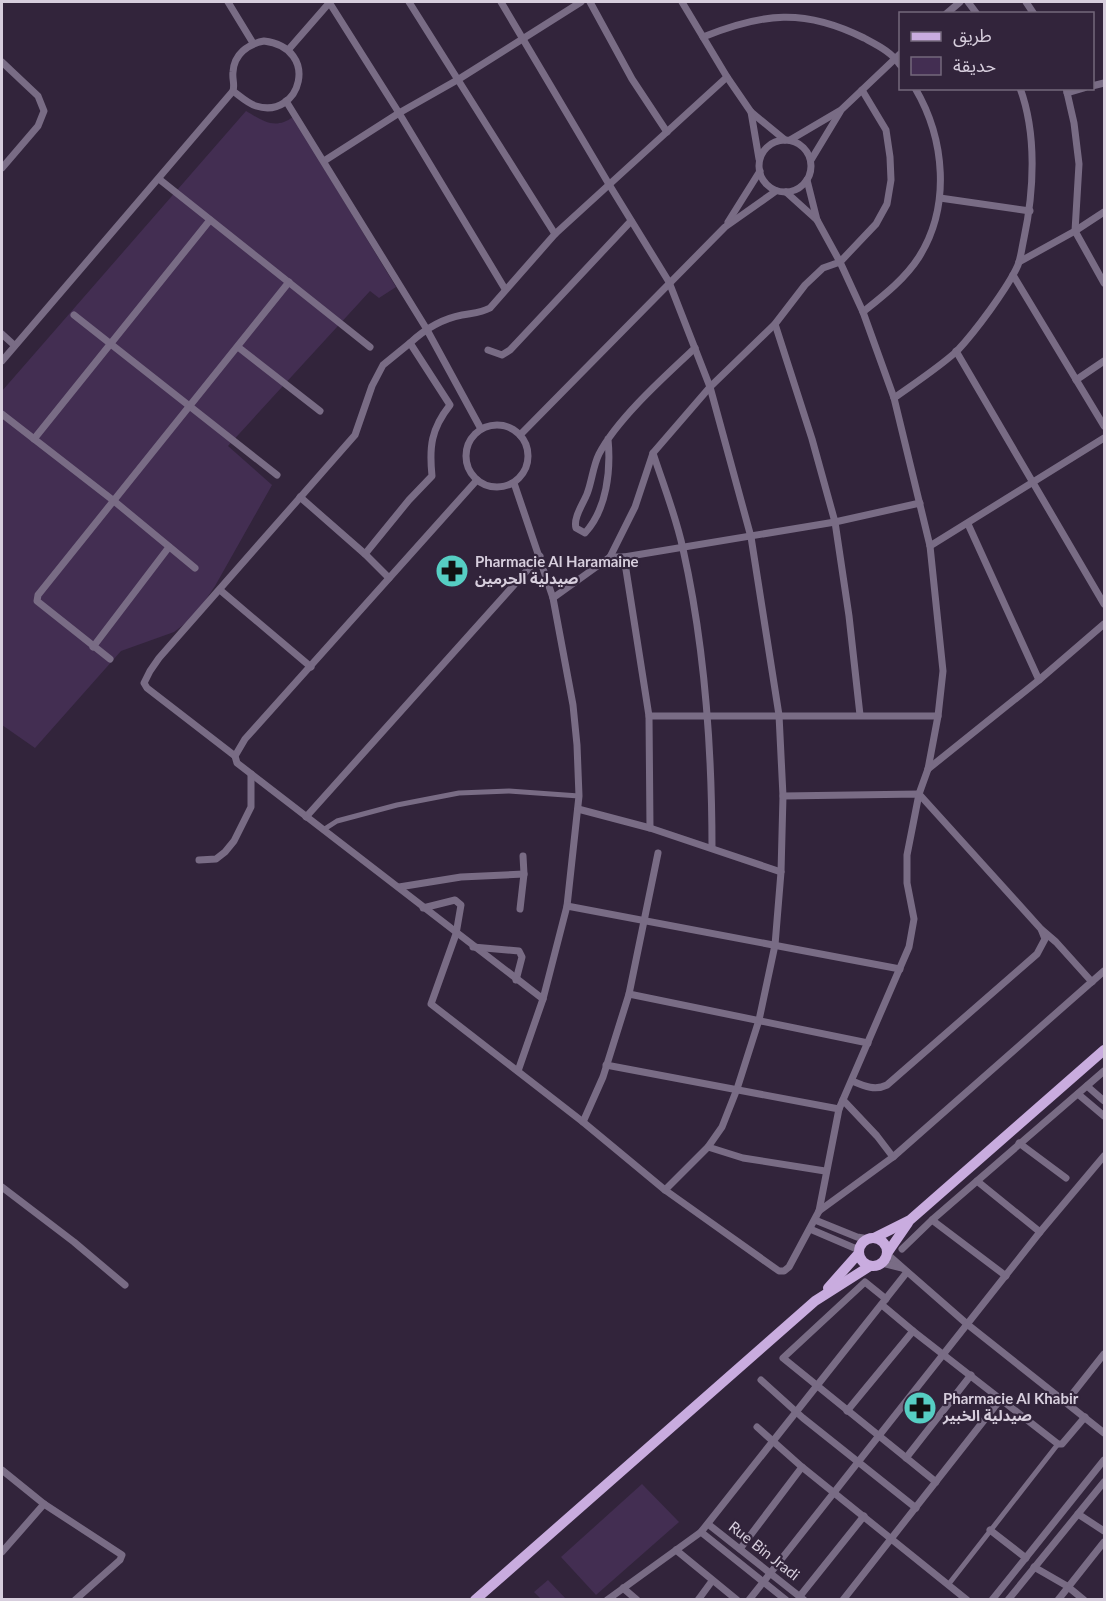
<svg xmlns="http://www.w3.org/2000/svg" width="1106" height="1601" viewBox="0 0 1106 1601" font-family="Lato,'Noto Sans Arabic',sans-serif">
<rect width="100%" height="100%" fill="#32243b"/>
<!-- green -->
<g fill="#432e52">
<path d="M 246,111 C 263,121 275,130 293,117 L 396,287 L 379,298 L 370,291 L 228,446 L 272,485 L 215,586 L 194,617 L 174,632 L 121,651 L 35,748 L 2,725 L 2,391 Z"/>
<path d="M 642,1484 L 679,1522 L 596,1595 L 561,1557 Z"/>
<path d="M 548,1580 L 566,1599 L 541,1599 L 534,1592 Z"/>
</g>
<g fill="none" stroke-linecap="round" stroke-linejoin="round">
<!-- pedestrian -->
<g stroke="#796c85" stroke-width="5">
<path d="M 323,830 L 337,821 L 397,805 L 459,793 L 509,791 L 579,796"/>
<path d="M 948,1585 L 1058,1444"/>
</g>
<!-- minor -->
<g stroke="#796c85" stroke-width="7">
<path d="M 228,2 L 253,43"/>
<path d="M 329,2 L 399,113 L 505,289"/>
<path d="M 409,2 L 555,234"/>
<path d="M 501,2 L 610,186 L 669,282 L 710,387 L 751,537 L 779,715 L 783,796 L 781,872 L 775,945 L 759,1020 L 737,1089 L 722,1127 L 708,1147 L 665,1190"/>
<path d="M 590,2 L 632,79 L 667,132"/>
<path d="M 682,2 L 727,77 L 751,112 L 785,140"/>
<path d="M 968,2 L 977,14"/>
<path d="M 1026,2 L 1034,14"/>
<path d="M 946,14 L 960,2"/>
<path d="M 703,37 C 763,13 804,8 864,38 C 877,45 892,52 900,65"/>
<path d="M 264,41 C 321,48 301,120 256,106 C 247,103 240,96 233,91 C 235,84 232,79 233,72 C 234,54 248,44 264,41 Z"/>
<path d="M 289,49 L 330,2"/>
<path d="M 2,62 L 38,96 L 44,111 L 38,126 L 2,168"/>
<path d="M 1092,86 L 1104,83"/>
<path d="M 1066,88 L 1074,123 L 1079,164 L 1075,231 L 1104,283"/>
<path d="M 1067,93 L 1084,88"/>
<path d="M 286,101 L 426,328 L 481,429"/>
<path d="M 751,112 L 759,159"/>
<circle cx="785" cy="166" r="26"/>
<path d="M 790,140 L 841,110 L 900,54"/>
<path d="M 811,160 L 840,112"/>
<path d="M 324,161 L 399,113 L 459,79 L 581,2"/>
<path d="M 159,179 L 370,347"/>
<path d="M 786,192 L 817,220"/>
<path d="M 940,198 L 1030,211"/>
<path d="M 728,222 L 760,171"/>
<path d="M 1019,262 L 1075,231 L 1104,212"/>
<path d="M 1013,275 L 1104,426"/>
<path d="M 863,312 C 883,296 905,279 919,257 C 951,206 945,139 915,88"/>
<path d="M 74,315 L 277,475"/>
<path d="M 775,324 L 812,439 L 835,522 L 849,616 L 860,715"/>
<path d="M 2,334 L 14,345"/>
<path d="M 410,343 C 425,329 441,319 462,315 C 472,313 481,313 490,308 L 555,234 L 727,77"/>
<path d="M 238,347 L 320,411"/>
<path d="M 488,350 L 502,355 L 510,350 L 631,221"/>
<path d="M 956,351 L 1104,604"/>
<path d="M 2,361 L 233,91"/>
<path d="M 1076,380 L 1104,361"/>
<path d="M 894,398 C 915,383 938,368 957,351 C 974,333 1008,288 1018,265 C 1021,257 1022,247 1024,238 C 1034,191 1037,134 1020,88"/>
<path d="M 2,414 L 114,501 L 195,568"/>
<circle cx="497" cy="456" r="31"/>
<path d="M 520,435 L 725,227 L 776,191"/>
<path d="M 34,439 L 210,220"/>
<path d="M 608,439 C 611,470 607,509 585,533 L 576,528 C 573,518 583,504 587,494 C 592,481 593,466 599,454 C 617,419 665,376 695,348"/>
<path d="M 653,453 C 663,484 676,516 683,549 C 705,647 712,748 712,848"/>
<path d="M 477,480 L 245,739 L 235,756 L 237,763 L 543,999"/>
<path d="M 514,483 L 553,598 L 573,705 L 577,745 L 579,796 L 567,906 L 543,999 L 518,1071"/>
<path d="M 300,497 L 365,554 L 389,578"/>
<path d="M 968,524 L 1039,680"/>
<path d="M 930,546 L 1104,438"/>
<path d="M 610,557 L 624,557 L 835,522 L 920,503"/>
<path d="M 624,557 L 649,716 L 650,828"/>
<path d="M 220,590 L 311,667"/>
<path d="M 553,598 L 610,557 L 635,507 L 653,453 L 710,387 L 775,324 L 805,285 L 823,268 L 840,262 L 876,224 L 887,204 L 891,180 L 890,157 L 886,130 L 862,90"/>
<path d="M 93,647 L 169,547"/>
<path d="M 110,659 L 37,601 L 38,595 L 289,282"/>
<path d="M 649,716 L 938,716"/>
<path d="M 235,756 L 147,688 L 144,683 L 150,671 L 159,658 L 355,435 L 372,386 L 383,365 L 410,343 L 450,405 C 431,429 429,447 432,476 L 409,500 L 365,554"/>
<path d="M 928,769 L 1039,680 L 1104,624"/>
<path d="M 783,796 L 919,794 L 1041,929 L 1045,939 L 1037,954 L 887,1085 C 875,1091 864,1086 852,1081"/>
<path d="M 578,809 L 650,828 L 781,872"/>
<path d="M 306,817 L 540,556"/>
<path d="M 199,860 L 216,859 L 225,852 L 234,841 L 251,807 L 251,774"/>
<path d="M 399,887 L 461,877 L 524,874"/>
<path d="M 567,906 L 900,969"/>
<path d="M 423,908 L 455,900 L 461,905 L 456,934 L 431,1004 L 583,1122 L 665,1190 L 779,1271 L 784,1271 L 789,1267 L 819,1211 L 839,1109 L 909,947 L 914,919 L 907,883 L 907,855 L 919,794 L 928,769 L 938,716 L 943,671 L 930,546 L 894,398 L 863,312 L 840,262 L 817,220 L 807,180"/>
<path d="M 520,909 L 524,874 L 523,856"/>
<path d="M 1042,930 L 1056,942 L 1092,982"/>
<path d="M 473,947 L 519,951 L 522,957 L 516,980"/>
<path d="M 629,994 L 868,1043"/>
<path d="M 606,1065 L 839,1109"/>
<path d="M 1087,1086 L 1104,1101"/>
<path d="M 1078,1094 L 1104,1116"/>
<path d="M 843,1100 L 877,1136 L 893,1157"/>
<path d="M 583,1122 L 603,1077 L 629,994 L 658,853"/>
<path d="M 1019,1143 L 1066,1178"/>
<path d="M 708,1147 L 743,1158 L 825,1171"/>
<path d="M 977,1181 L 1040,1232"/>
<path d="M 2,1187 L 74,1242 L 125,1285"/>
<path d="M 819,1211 L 893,1157 L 1104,971"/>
<path d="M 815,1220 L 857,1237 L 869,1239"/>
<path d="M 932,1220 L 1006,1276"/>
<path d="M 810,1229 L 859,1250"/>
<path d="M 902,1249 L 932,1220 L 1104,1071"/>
<path d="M 887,1254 L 967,1324 L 1104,1433"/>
<path d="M 882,1263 L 902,1268"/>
<path d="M 886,1299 L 865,1282 L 783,1358 L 936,1482"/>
<path d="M 882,1305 L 913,1331 L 1058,1444 L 1062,1444 L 1085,1417"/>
<path d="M 761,1380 L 803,1418 L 916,1508"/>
<path d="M 1066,1402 L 1104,1354"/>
<path d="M 847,1411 L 913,1331"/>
<path d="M 757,1427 L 802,1467 L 967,1600"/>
<path d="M 906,1458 L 971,1375"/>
<path d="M 2,1470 L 44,1504 L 122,1555 L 120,1560 L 75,1600"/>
<path d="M 1078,1514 L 1104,1531"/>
<path d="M 708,1524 L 804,1600"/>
<path d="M 990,1530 L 1026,1558"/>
<path d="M 701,1532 L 786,1600"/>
<path d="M 740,1549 L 802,1467"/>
<path d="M 676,1550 L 737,1600"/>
<path d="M 2,1552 L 44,1504"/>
<path d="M 1034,1567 L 1067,1586 L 1084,1600"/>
<path d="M 623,1588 L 637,1600"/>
<path d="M 800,1596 L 864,1516"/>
<path d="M 607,1600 L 701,1532 L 907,1272"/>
<path d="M 698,1600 L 712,1581"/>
<path d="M 749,1600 L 1040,1232 L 1104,1156"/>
<path d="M 843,1600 L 1000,1400"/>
<path d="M 992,1600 L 1104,1460"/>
<path d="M 1008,1600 L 1104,1482"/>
<path d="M 1058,1600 L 1104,1542"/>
</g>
<!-- primary -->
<g stroke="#c9acdf" stroke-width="10">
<circle cx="873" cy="1252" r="14"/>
<path d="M 874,1238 L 910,1220 L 1104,1050"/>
<path d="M 888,1252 L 908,1223"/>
<path d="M 828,1288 L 859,1253"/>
<path d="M 475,1600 L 815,1301 L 870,1266"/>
</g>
</g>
<!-- icons -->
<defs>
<g id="pharmacy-disc" transform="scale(1.725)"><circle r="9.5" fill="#56cec3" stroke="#32243b"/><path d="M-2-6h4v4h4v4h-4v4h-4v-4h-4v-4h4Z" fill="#111"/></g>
</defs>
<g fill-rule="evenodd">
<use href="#pharmacy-disc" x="452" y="571"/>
<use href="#pharmacy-disc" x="920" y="1408"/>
</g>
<g text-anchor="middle" stroke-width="4.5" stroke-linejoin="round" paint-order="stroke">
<!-- poi labels -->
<g font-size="15" font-weight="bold" fill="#d7cedd" stroke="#32243b" text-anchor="start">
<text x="475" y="567">Pharmacie Al Haramaine<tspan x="475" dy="17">صيدلية الحرمين</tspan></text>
<text x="943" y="1404">Pharmacie Al Khabir<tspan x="943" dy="17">صيدلية الخبير</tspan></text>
</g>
<!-- street labels -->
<g font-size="15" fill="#d7cedd" stroke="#32243b">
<text transform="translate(764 1551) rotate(38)" y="5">Rue Bin Jradi</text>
</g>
</g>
<!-- border -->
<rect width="1106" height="1601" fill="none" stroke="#d7cedd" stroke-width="6"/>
<!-- legend -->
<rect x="899" y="12" width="195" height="78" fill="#32243b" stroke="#74687c" stroke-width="1.5"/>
<rect x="911" y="32" width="30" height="9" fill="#c9acdf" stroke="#74687c" stroke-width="1.5"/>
<text x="953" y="42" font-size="18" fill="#d7cedd">طريق</text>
<rect x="911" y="57" width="30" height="18" fill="#432e52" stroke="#74687c" stroke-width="1.5"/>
<text x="953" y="72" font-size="18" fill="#d7cedd">حديقة</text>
</svg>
